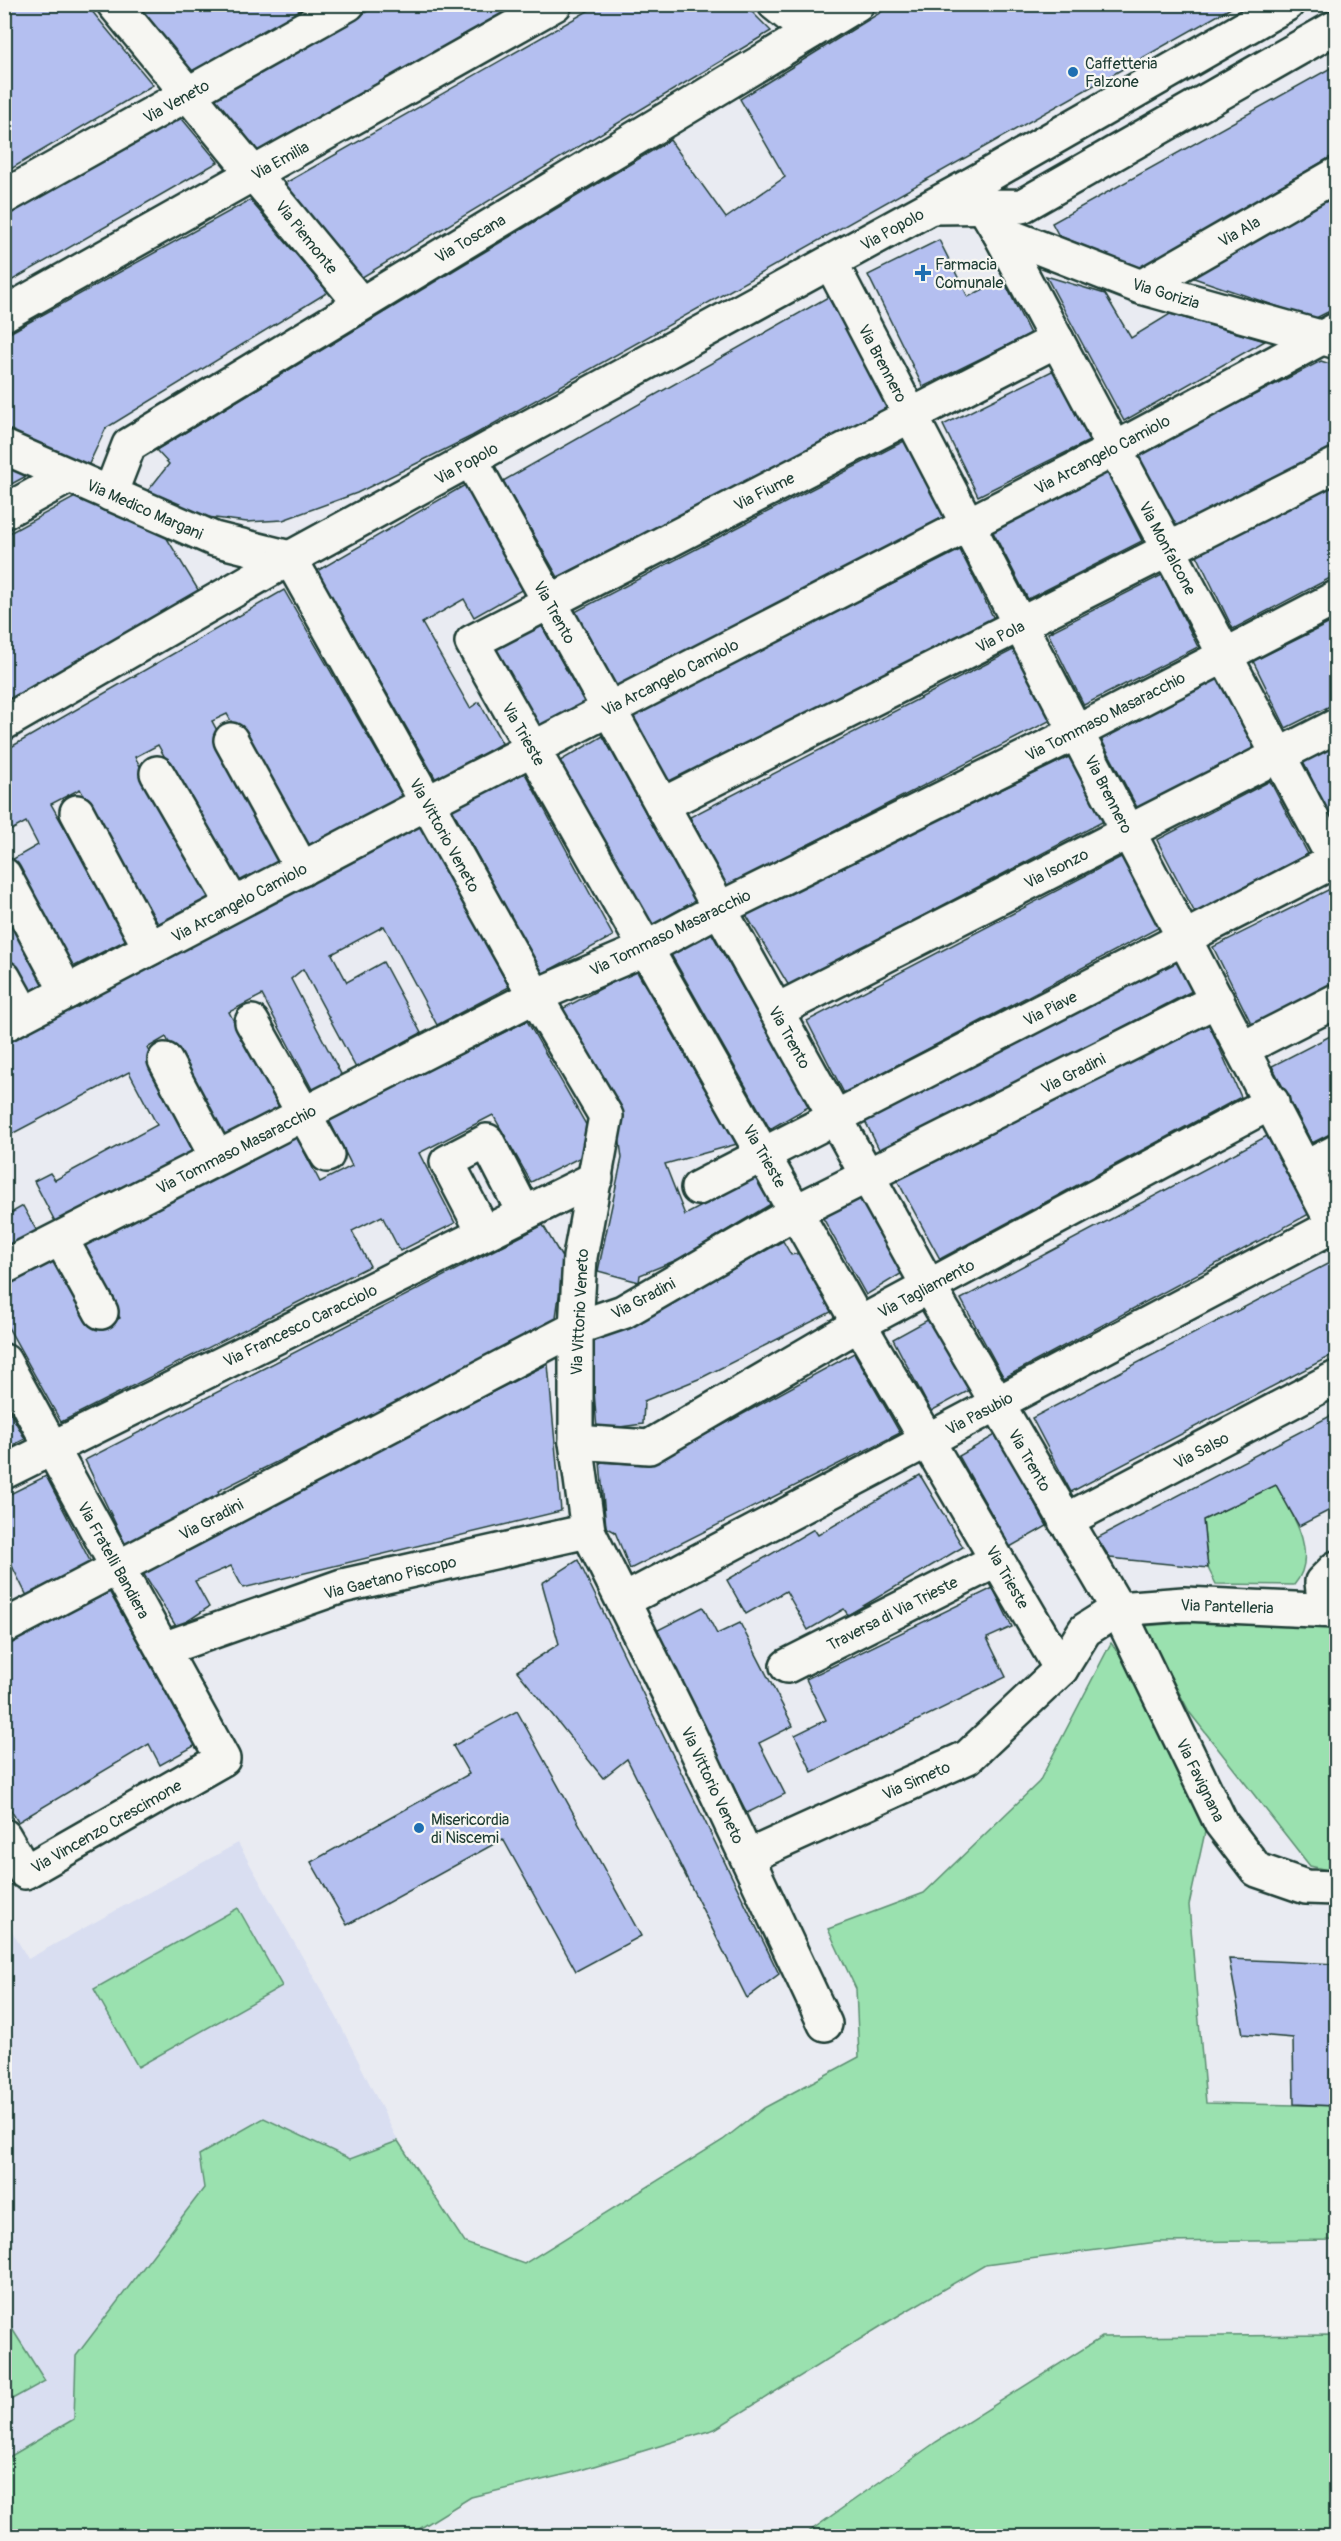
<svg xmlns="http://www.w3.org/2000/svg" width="1341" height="2541" viewBox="0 0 1341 2541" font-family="Pangolin,sans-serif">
<rect width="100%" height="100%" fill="#e9ebf2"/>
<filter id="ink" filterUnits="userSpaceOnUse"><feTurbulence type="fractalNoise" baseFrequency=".0167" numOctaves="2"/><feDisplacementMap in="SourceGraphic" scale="12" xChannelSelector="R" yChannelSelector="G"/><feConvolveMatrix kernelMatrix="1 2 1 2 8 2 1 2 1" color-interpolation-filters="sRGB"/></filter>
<g filter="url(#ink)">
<!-- built -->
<path fill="#d9def1" d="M 238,1843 L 337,2018 L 398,2141 L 350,2159 L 264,2118 L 204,2188 L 76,2356 L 74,2419 L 5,2460 L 4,1917 L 28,1959 Z"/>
<!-- green -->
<g fill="#9ae1af" stroke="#5c8f72" stroke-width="1.5">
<path d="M 1276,1485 C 1292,1513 1320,1555 1294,1585 L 1216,1584 L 1208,1568 L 1203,1520 Z"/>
<path d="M 1229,1619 L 1336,1624 L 1336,1872 L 1310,1866 L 1190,1713 L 1144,1626 Z"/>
<path d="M 1111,1643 L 1129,1668 L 1205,1832 L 1189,1905 L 1206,2103 L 1336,2106 L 1336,2240 L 1157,2242 L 985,2265 L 891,2320 L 715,2429 L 571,2473 L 471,2497 L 408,2536 L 5,2536 L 4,2460 L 74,2419 L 76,2356 L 204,2188 L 199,2155 L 264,2118 L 350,2159 L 398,2141 L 465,2243 L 524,2264 L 723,2140 L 764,2108 L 859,2057 L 856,1989 L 828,1929 L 924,1893 L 1039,1782 Z"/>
<path d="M 238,1908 L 282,1986 L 138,2067 L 94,1989 Z"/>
<path d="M 4,2316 L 45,2381 L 5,2403 L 4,2403 Z"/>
<path d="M 1336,2335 L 1336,2536 L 803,2536 L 936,2442 L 1102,2337 Z"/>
</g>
<!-- building -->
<g fill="#b4bff0" stroke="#1f3d34" stroke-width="1.5">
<path d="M 16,4 L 86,4 L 153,85 L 4,173 L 4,11 Z"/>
<path d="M 137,4 L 316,4 L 193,74 Z"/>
<path d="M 380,4 L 519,4 L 256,152 L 213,99 Z"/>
<path d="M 600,4 L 744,4 L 771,31 L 359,279 L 282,185 Z"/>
<path d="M 795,4 L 821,4 L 805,14 Z"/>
<path d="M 894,4 L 1238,4 L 472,436 L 357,493 L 283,520 L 247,522 L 207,517 L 147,492 L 169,464 L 156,450 L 670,140 L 726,218 L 785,177 L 740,99 Z"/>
<path d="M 1336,65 L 1336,154 L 1140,268 L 1059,236 L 1052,223 Z"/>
<path d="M 178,114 L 218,162 L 4,285 L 4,215 Z"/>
<path d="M 1336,195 L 1336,308 L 1314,319 L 1191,277 Z"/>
<path d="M 250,200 L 328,292 L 106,428 L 88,466 L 4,430 L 4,336 Z"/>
<path d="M 939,240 L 968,297 L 1003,279 L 1030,334 L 923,387 L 868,275 Z"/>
<path d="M 1046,276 L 1105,294 L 1131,338 L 1170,314 L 1265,341 L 1124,421 Z"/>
<path d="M 828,297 L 890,409 L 558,577 L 503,481 Z"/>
<path d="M 1321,361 L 1336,366 L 1336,445 L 1177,528 L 1137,455 Z"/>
<path d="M 1054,370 L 1089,441 L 978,496 L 943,425 Z"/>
<path d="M 908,439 L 948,516 L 613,690 L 573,613 Z"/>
<path d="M 4,464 L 30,474 L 4,488 Z"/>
<path d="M 1107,472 L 1142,541 L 1028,599 L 992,530 Z"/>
<path d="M 1336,478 L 1336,575 L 1233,629 L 1195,551 Z"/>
<path d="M 465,485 L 525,588 L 474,617 L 464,599 L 422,623 L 470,708 L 479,702 L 502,743 L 437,781 L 317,571 Z"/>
<path d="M 77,496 L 165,535 L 200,593 L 4,702 L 4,536 Z"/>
<path d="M 960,550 L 994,619 L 667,784 L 632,715 Z"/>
<path d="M 1162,575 L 1198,647 L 1084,705 L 1048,633 Z"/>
<path d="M 284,590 L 404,799 L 303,850 L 227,714 L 212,721 L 285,859 L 235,884 L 158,745 L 135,757 L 212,896 L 158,924 L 80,789 L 51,804 L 128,939 L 69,969 L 8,862 L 38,845 L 26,822 L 4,834 L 4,751 Z"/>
<path d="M 1336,620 L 1336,703 L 1286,728 L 1253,661 Z"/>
<path d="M 540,623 L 585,703 L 538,730 L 493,650 Z"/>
<path d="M 1015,649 L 1051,720 L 726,887 L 690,817 Z"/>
<path d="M 1217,673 L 1257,750 L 1139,811 L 1099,735 Z"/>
<path d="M 603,736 L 695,901 L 652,925 L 560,761 Z"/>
<path d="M 1336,745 L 1336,829 L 1303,762 Z"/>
<path d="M 1069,757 L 1106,820 L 789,986 L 745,913 Z"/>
<path d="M 522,768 L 613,936 L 542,974 L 451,807 Z"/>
<path d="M 1270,781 L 1308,854 L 1195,913 L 1157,840 Z"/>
<path d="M 419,820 L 509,987 L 437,1025 L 384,926 L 332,954 L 347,982 L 383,962 L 421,1033 L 356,1068 L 303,969 L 291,979 L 342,1076 L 313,1091 L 262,995 L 229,1012 L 280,1109 L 221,1141 L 166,1037 L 147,1048 L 201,1151 L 58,1227 L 34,1181 L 50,1173 L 55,1180 L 157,1125 L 129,1072 L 4,1138 L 4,1044 Z"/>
<path d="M 1123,856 L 1160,927 L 844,1093 L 807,1021 Z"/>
<path d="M 1332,888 L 1336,898 L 1336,983 L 1252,1025 L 1213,947 Z"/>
<path d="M 4,897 L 52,981 L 25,998 L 4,962 Z"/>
<path d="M 708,927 L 810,1106 L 770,1129 L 668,949 Z"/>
<path d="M 1176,959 L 1192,991 L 881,1153 L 865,1121 Z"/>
<path d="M 636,970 L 737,1144 L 665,1164 L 685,1215 L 758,1176 L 771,1204 L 679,1259 L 640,1275 L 639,1282 L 598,1271 L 622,1158 L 614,1099 L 562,1009 Z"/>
<path d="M 527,1021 L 589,1130 L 585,1155 L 531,1182 L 493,1115 L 419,1153 L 455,1223 L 400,1251 L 382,1216 L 352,1231 L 370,1266 L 61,1422 L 4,1320 L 4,1283 L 60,1255 L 100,1329 L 120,1318 L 79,1245 L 296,1136 L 320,1182 L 352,1166 L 329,1120 Z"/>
<path d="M 1209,1024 L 1241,1097 L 940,1259 L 896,1178 Z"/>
<path d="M 1336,1033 L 1336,1131 L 1312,1143 L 1272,1066 Z"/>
<path d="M 1267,1136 L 1309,1214 L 1004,1378 L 961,1299 Z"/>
<path d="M 861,1197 L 904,1272 L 866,1295 L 823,1218 Z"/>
<path d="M 23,1206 L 40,1237 L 4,1256 L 4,1217 Z"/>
<path d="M 543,1225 L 564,1261 L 555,1324 L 218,1491 L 222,1500 L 128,1550 L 85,1460 Z"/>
<path d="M 783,1241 L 791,1255 L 801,1253 L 833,1311 L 701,1378 L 644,1401 L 643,1424 L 597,1430 L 590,1339 L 630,1326 Z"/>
<path d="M 1333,1261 L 1336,1267 L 1336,1353 L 1071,1492 L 1032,1418 Z"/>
<path d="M 933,1317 L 972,1389 L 931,1411 L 893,1339 Z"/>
<path d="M 854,1353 L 900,1433 L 630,1569 L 615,1532 L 606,1527 L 600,1462 L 650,1465 Z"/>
<path d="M 548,1364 L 561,1511 L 243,1588 L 231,1566 L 195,1581 L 209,1607 L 177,1628 L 143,1573 L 178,1551 Z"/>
<path d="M 4,1402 L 25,1439 L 4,1450 Z"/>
<path d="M 1336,1413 L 1336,1507 L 1299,1526 L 1276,1485 L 1203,1520 L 1208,1568 L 1110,1558 L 1097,1538 Z"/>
<path d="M 997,1434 L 1047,1526 L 1010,1547 L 959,1456 Z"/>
<path d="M 920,1475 L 963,1547 L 848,1615 L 844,1609 L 808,1630 L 786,1591 L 746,1614 L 727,1580 L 814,1529 L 818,1535 Z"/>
<path d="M 46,1476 L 91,1563 L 27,1596 L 11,1564 L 4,1568 L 4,1497 Z"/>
<path d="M 578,1560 L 779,1974 L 747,1998 L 627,1759 L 603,1778 L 517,1671 L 559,1644 L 542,1583 Z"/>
<path d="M 106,1586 L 196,1745 L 160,1765 L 149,1744 L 18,1822 L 4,1799 L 4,1643 Z"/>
<path d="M 993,1588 L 1012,1627 L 987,1638 L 1006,1677 L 812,1772 L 795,1735 L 826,1720 L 806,1679 Z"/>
<path d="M 703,1607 L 717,1634 L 740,1623 L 793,1726 L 759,1743 L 785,1794 L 747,1813 L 654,1632 Z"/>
<path d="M 517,1711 L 641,1936 L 576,1971 L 503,1839 L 347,1925 L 311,1862 L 469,1774 L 453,1746 Z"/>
<path d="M 1229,1959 L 1336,1964 L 1336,2106 L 1294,2104 L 1293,2038 L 1243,2034 Z"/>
</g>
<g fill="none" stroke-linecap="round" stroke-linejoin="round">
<!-- minor casing -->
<g stroke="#1f3d34" stroke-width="38">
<g id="minor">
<path d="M 114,4 L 361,304"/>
<path d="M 775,4 L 810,32"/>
<path d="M 971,185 L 999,232 L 1336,863"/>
<path d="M 4,197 L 348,4"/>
<path d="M 999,232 L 1141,287 L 1334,341"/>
<path d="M 831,263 L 1336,1229"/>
<path d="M 1141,287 L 1336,175"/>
<path d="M 4,314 L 555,4"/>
<path d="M 1057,340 L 472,642 L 859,1324 L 1061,1669"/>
<path d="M 471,460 L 929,1287 L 1118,1609 L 1221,1823 L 1257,1870 L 1306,1887 L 1336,1888"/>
<path d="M 110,494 L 129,445 L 857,4"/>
<path d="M 4,512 L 69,476"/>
<path d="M 290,558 L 535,996 L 606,1116 L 580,1257 L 576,1328 L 576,1442 L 588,1531 L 689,1734 L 825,2024"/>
<path d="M 231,740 L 302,869"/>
<path d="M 157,773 L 233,904"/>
<path d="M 662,805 L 1336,465"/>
<path d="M 77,812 L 150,948"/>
<path d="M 4,875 L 67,992"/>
<path d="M 4,978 L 24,1014"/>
<path d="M 776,1011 L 1336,726"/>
<path d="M 252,1022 L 327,1155"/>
<path d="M 4,1025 L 427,803 L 1115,449 L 1336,330"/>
<path d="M 1242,1049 L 1336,1001"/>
<path d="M 165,1060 L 217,1158"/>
<path d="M 1305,1168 L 1336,1152"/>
<path d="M 698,1188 L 1336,860"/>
<path d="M 484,1233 L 447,1162 L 487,1141 L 524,1213"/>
<path d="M 61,1239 L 101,1312"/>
<path d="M 4,1267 L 535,996 L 645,949 L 719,909 L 1077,732 L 1336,598"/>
<path d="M 4,1361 L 223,1759 L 25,1872 L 4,1836"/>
<path d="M 576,1442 L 649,1447 L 859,1324 L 1272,1102"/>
<path d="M 4,1472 L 596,1178"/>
<path d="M 1065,1521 L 1336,1378"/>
<path d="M 625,1600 L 1335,1225"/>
<path d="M 1325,1610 L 1322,1582 L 1336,1568"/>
<path d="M 4,1627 L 576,1328 L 623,1312 L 797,1211 L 1217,1000"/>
<path d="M 163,1649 L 342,1586 L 588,1531"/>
<path d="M 787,1666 L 997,1560"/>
<path d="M 747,1857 L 968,1757 L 1061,1669 L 1085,1630 L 1118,1609 L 1184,1604 L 1336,1611"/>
</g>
</g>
<!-- tertiary casing -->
<g stroke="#1f3d34" stroke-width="38">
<g id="tertiary">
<path d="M 935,207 L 1022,206 L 1336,27"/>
<path d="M 4,447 L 214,539 L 290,558"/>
<path d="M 4,723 L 290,558 L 971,185 L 1287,4"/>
</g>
</g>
<!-- minor -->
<use href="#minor" stroke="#f6f6f2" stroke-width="33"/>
<!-- tertiary -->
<use href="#tertiary" stroke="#f6f6f2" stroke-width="33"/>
</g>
</g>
<!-- markers -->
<g fill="#1f6fb2" stroke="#f6f6f2" stroke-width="2">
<circle cx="1073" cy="72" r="6"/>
<path d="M920 264h6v6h6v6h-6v6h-6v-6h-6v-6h6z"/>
<circle cx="419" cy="1828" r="6"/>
</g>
<g text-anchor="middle" stroke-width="4.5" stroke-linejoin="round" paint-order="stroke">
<!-- poi labels -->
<g font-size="16" fill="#1f3d34" stroke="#f6f6f2" text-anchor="start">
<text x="1085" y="69">Caffetteria<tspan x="1085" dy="18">Falzone</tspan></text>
<text x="935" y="270">Farmacia<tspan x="935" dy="18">Comunale</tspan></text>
<text x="431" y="1825">Misericordia<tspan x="431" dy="18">di Niscemi</tspan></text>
</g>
<!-- street labels -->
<g font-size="16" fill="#1f3d34" stroke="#f6f6f2">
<text transform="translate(176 101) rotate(-29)" y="6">Via Veneto</text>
<text transform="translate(280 160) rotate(-29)" y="6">Via Emilia</text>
<text transform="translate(892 229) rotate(-29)" y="6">Via Popolo</text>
<text transform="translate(1239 231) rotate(-30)" y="6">Via Ala</text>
<text transform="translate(307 237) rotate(51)" y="6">Via Piemonte</text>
<text transform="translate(470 238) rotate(-31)" y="6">Via Toscana</text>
<text transform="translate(1166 293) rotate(17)" y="6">Via Gorizia</text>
<text transform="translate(883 363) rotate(62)" y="6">Via Brennero</text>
<text transform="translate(1102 454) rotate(-28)" y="6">Via Arcangelo Camiolo</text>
<text transform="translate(466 463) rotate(-29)" y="6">Via Popolo</text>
<text transform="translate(764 491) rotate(-27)" y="6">Via Fiume</text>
<text transform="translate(145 509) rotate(24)" y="6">Via Medico Margani</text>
<text transform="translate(1168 548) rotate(62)" y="6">Via Monfalcone</text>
<text transform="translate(555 612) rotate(61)" y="6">Via Trento</text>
<text transform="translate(1000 636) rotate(-27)" y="6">Via Pola</text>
<text transform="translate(670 677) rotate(-27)" y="6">Via Arcangelo Camiolo</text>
<text transform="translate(1105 716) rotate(-27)" y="6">Via Tommaso Masaracchio</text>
<text transform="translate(524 734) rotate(60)" y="6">Via Trieste</text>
<text transform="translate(1109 794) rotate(63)" y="6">Via Brennero</text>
<text transform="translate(445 835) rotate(61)" y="6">Via Vittorio Veneto</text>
<text transform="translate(1056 868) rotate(-27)" y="6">Via Isonzo</text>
<text transform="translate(239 902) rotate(-28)" y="6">Via Arcangelo Camiolo</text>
<text transform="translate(670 932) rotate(-26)" y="6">Via Tommaso Masaracchio</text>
<text transform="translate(1050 1008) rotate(-27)" y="6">Via Piave</text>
<text transform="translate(790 1037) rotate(61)" y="6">Via Trento</text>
<text transform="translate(1073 1073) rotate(-27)" y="6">Via Gradini</text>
<text transform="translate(236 1149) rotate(-27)" y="6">Via Tommaso Masaracchio</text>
<text transform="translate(765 1156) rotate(60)" y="6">Via Trieste</text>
<text transform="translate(926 1288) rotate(-28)" y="6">Via Tagliamento</text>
<text transform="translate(643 1298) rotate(-28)" y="6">Via Gradini</text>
<text transform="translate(579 1312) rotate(-87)" y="6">Via Vittorio Veneto</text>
<text transform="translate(300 1325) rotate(-26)" y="6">Via Francesco Caracciolo</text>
<text transform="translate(979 1413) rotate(-28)" y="6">Via Pasubio</text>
<text transform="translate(1201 1450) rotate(-28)" y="6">Via Salso</text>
<text transform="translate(1030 1460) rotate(60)" y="6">Via Trento</text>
<text transform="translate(211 1519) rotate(-28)" y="6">Via Gradini</text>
<text transform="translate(114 1560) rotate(61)" y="6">Via Fratelli Bandiera</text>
<text transform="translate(390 1577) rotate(-14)" y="6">Via Gaetano Piscopo</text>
<text transform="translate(1008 1577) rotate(60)" y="6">Via Trieste</text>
<text transform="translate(1227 1606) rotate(2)" y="6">Via Pantelleria</text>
<text transform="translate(892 1613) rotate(-27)" y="6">Traversa di Via Trieste</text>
<text transform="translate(916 1780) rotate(-24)" y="6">Via Simeto</text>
<text transform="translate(1201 1780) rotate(64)" y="6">Via Favignana</text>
<text transform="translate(713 1785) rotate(65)" y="6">Via Vittorio Veneto</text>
<text transform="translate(106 1826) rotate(-30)" y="6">Via Vincenzo Crescimone</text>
</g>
</g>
<!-- margin -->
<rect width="1341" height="2541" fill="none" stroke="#f6f6f2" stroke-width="24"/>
<rect x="12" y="12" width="1317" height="2517" fill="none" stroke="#1f3d34" stroke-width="2" filter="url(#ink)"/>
</svg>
